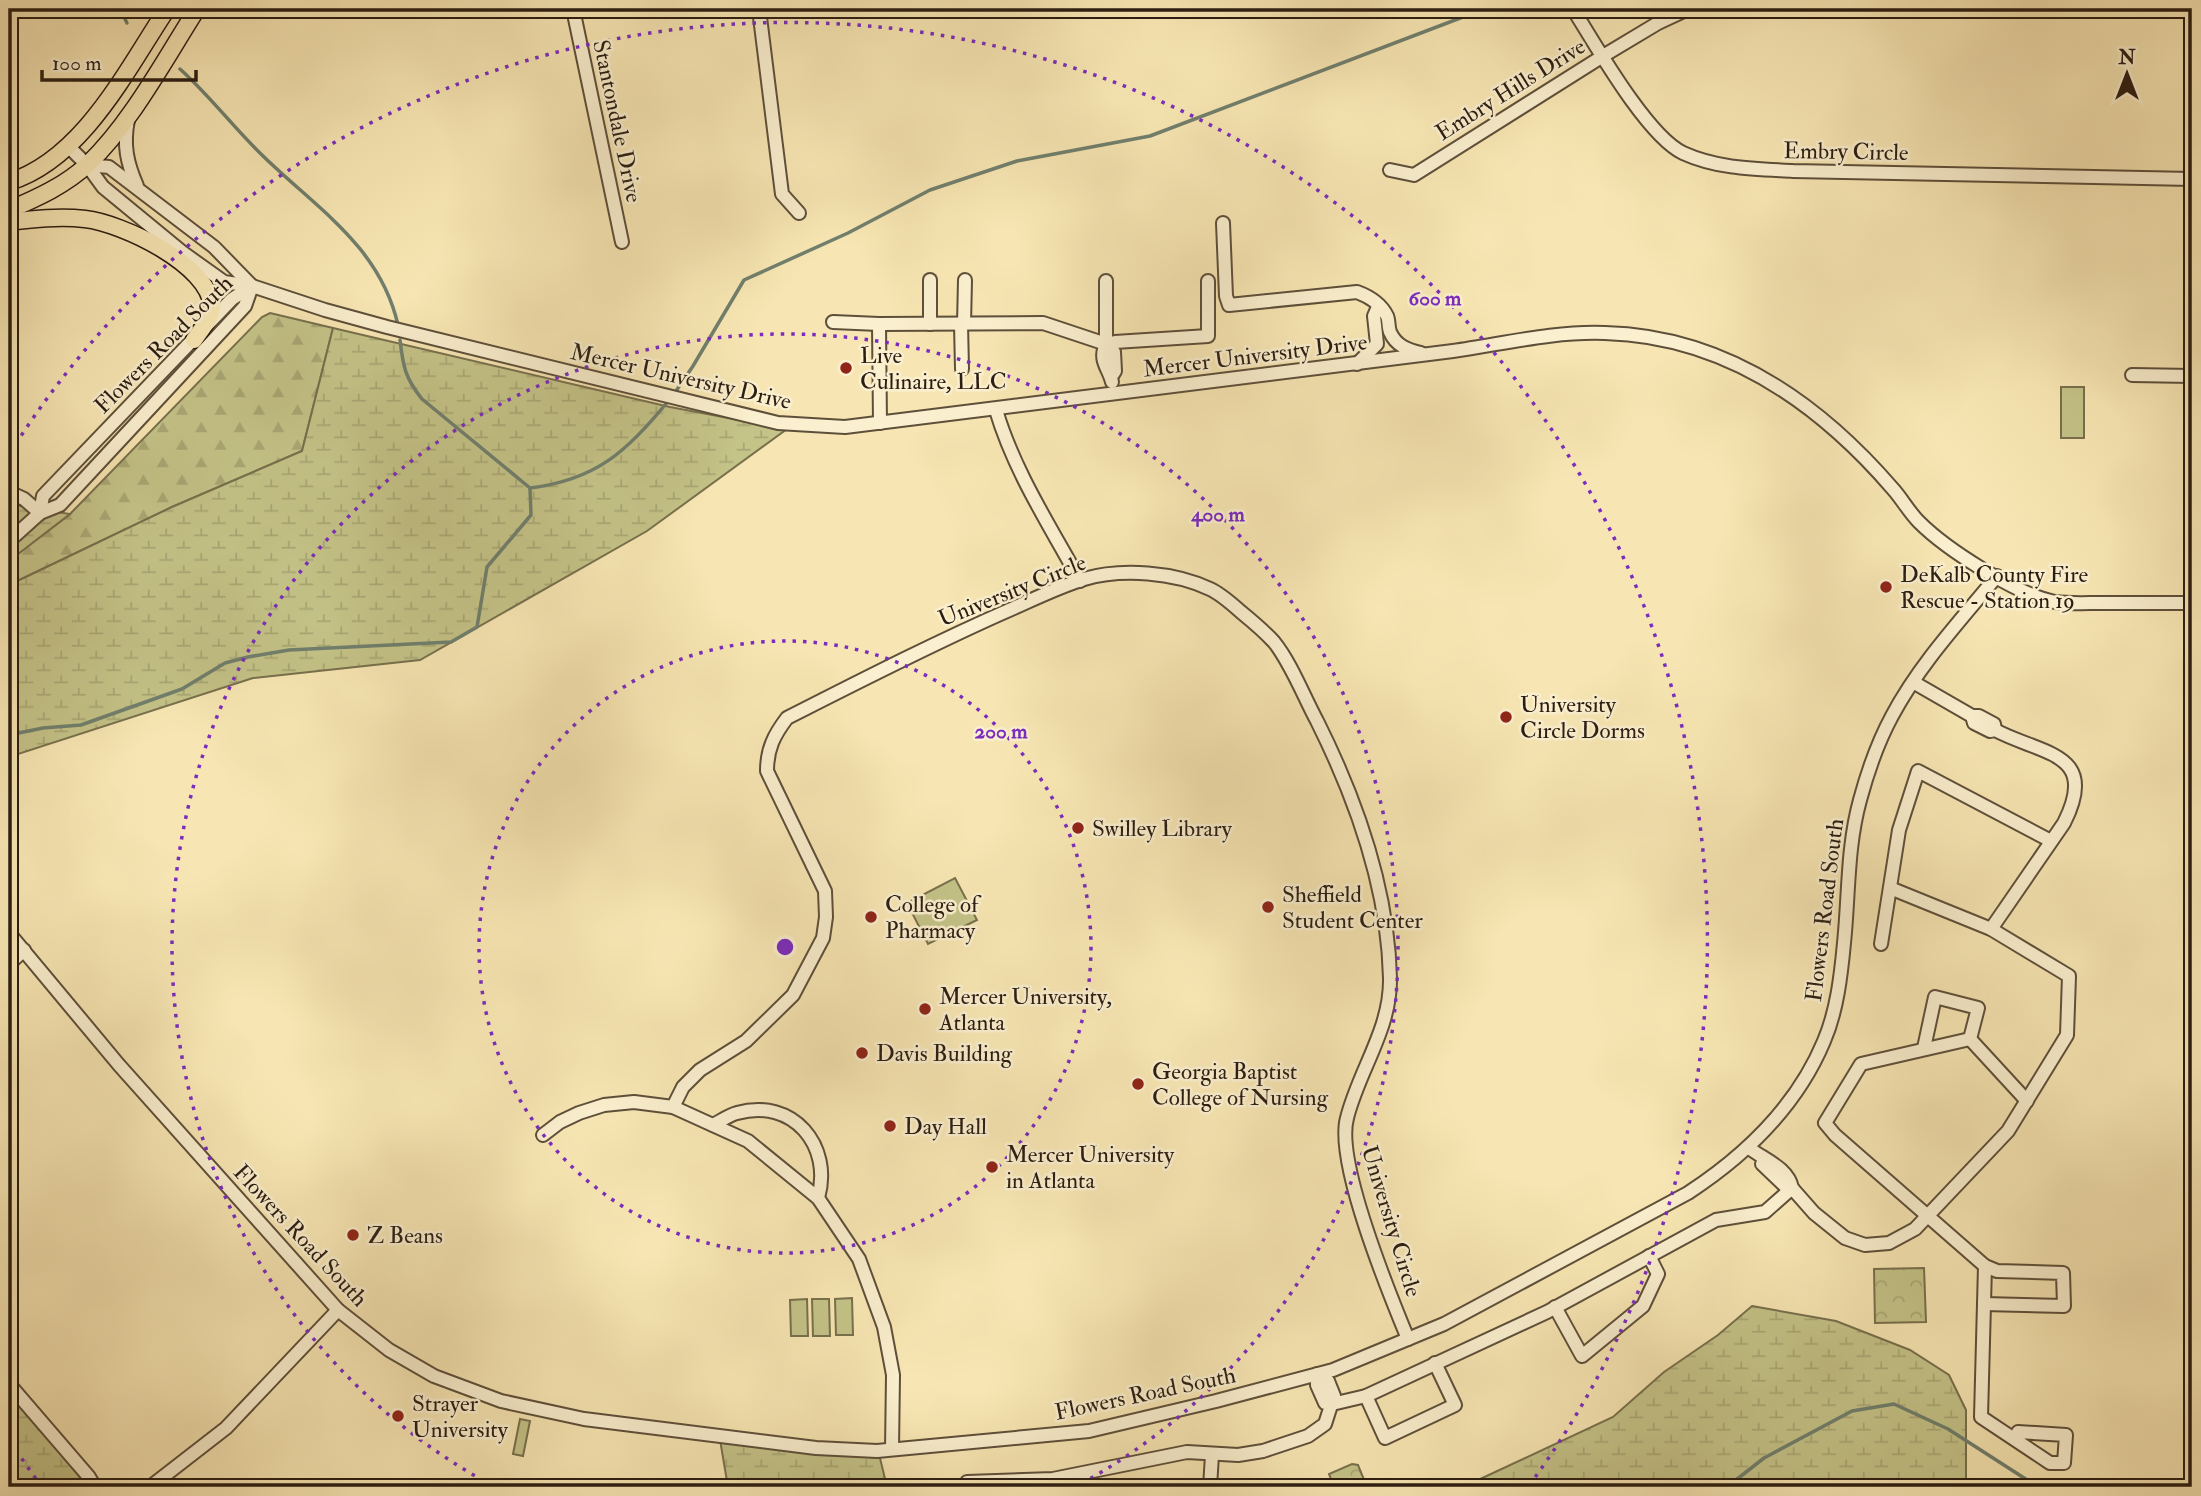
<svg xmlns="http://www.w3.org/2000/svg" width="2201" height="1496" viewBox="0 0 2201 1496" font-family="'IM FELL Double Pica',serif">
<defs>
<pattern id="forest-firs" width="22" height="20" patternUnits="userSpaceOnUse" patternTransform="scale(1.75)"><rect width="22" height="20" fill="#c4c388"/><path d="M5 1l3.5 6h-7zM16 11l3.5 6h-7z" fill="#a9a774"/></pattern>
<pattern id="wetland-marsh" width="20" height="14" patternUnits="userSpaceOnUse" patternTransform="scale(1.75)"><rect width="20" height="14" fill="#c4c388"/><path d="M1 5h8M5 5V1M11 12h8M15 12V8" fill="none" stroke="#a9a774"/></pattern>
<pattern id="park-crowns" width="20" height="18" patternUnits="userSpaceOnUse" patternTransform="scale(1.75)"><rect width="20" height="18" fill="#c4c388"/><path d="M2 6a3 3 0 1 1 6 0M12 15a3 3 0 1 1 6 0" fill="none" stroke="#a9a774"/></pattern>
</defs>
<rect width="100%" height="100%" fill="#f7e6b3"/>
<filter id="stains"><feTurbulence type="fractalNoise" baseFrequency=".00286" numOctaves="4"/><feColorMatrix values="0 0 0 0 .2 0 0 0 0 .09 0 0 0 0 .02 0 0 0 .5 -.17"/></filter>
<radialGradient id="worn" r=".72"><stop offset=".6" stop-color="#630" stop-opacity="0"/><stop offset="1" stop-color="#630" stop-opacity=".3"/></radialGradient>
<!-- grass -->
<g fill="#c4c388" stroke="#78704d" stroke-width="2">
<rect x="2061" y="387" width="23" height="51"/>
<path d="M 955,878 L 977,920 L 928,944 L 907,903 Z"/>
<path d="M 852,1298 L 853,1335 L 836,1335 L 835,1299 Z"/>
<path d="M 807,1299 L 808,1336 L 791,1336 L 790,1300 Z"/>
<path d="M 812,1299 L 829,1299 L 830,1336 L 813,1336 Z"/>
<path d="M 520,1419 L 530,1421 L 523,1456 L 513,1454 Z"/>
</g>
<!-- forest -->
<path fill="url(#forest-firs)" stroke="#78704d" stroke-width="2" d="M 270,313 L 333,328 L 302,451 L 172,507 L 9,585 L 9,560 L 70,514 L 262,317 Z"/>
<!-- wetland -->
<g fill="url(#wetland-marsh)" stroke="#78704d" stroke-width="2">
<path d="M 333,328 L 670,407 L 787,429 L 647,531 L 420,660 L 253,678 L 9,757 L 9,585 L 172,507 L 302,451 Z"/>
<path d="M 9,504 L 70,514 L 9,561 Z"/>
<path d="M 1752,1306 L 1836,1321 L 1910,1350 L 1949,1375 L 1966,1410 L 1966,1479 L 1942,1487 L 1463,1487 L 1613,1417 L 1664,1372 L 1718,1335 Z"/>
<path d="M 9,1388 L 94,1487 L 9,1487 Z"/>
<path d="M 719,1434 L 879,1454 L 887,1487 L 728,1487 Z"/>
</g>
<!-- park -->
<g fill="url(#park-crowns)" stroke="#78704d" stroke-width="2">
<path d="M 1924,1268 L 1926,1322 L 1875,1323 L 1874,1269 Z"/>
<path d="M 1352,1464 L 1358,1465 L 1367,1487 L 1334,1487 L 1329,1474 Z"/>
</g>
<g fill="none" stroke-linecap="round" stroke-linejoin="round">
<!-- stream -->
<g stroke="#707f6d" stroke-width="3.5">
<path d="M 120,9 L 127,23"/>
<path d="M 180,69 C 210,96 233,127 262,155 C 316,208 380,246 398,325"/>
<path d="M 674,394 L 693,366 L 744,280 L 848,233 L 930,190 L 1017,161 L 1150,136 L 1484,9"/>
<path d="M 530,488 C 596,480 628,451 669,400"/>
<path d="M 9,735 L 43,728 L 81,725 L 182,689 L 225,663 L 248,657 L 289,650 L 451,642 L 477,627 L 487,567 L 531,515 L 530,488 L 422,399 C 405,378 403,366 400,340"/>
<path d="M 1727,1487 L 1764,1458 L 1852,1411 L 1894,1404 L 1948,1429 L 2038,1487"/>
</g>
<!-- minor casing -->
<g stroke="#5e4f3a" stroke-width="16">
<g id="minor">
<path d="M 573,9 L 622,242"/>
<path d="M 759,9 L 782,194 L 799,213"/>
<path d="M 1573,9 C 1595,44 1647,136 1683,153 C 1718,169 1756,169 1793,171 L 2192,179"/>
<path d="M 128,120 C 123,145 127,163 137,186"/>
<path d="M 68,146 L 87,165 L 103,187 L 182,252 L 224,282 L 252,286 L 325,310 L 387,327 L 778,423 L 845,427 L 1453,351 C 1503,344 1554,331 1605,333 C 1723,336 1818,402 1893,489 C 1902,499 1909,512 1919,522 C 1946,549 2017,595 2055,602 C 2070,604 2087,603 2102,603 C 2132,603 2162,603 2192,603"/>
<path d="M 87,165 L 109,167 L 214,247 L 252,286"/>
<path d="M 1390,170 L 1414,175 L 1603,56 L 1658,23 L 1688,9"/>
<path d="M 1223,223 L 1226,296 L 1229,305 L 1357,292 C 1368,296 1381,304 1387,316 C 1389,320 1388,327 1390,332 C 1396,346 1408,350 1421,353"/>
<path d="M 1106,281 L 1106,344 C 1098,361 1109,368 1112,382"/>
<path d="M 833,322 L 879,324 L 1043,323 L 1106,344 L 1114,352 L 1115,371 L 1111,377"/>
<path d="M 879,324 L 880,423"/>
<path d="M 930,324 L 930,280"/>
<path d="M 961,324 L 962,369"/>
<path d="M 964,324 L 965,280"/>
<path d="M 1106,344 L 1115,342 L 1208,336 L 1208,281"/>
<path d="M 1357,364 L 1377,344 L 1374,316 L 1378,307"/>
<path d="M 2132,375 L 2192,376"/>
<path d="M 996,410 C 1014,471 1050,526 1080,581"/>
<path d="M 9,492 L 24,499 L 40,513"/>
<path d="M 40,513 L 43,496 L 232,299 L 252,286"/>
<path d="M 9,541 L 40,513 L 60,505 L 245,306 L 252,286"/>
<path d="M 1913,682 L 1972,716 L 1974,723 L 1990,731 L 1995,730 C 2042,755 2100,752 2064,823 L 1991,929"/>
<path d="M 1972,716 L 1979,716 L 1994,724 L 1995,730"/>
<path d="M 9,933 L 119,1065 L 338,1310 L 389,1350 L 434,1376 L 501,1401 L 584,1419 L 816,1448 L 877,1451 L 1089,1431 L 1216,1401 L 1333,1370 L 1444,1324 L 1688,1193 C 1746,1155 1797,1106 1824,1041 C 1837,1011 1841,975 1844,943 C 1849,895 1847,847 1860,800 C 1867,774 1879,740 1892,716 C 1919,665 1960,621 1997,576"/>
<path d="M 1881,944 L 1899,830 L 1918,771 L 2051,841"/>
<path d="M 9,964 L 24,950"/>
<path d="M 1970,1039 L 1861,1064 L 1825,1123 L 1835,1135 L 1985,1266 L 1997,1271 L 2063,1273 L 2064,1306 L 1984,1304"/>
<path d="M 1970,1039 L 2027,1101"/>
<path d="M 1924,1048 L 1935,997 L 1978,1008 L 1970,1039"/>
<path d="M 673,1107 L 683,1087 L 700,1070 L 746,1041 L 793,995 L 823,938 L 826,917 L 825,891 L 767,771 C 767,749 774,735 787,718 C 860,681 932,644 1007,611 C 1032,600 1058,587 1084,579 C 1122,568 1174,572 1210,589 C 1221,594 1232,604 1241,612 C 1252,621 1264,631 1274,642 C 1291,663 1304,697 1317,721 C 1357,801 1388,888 1390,978 C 1391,1029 1359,1070 1347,1118 C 1335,1162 1389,1293 1408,1339"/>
<path d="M 713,1125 C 721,1121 729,1115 737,1113 C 793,1097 833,1146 818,1198"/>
<path d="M 543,1135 L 560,1122 L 579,1113 L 604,1105 L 634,1102 L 673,1107 L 748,1141 L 818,1198 L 859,1259 L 884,1327 L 893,1375 L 892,1449"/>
<path d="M 1748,1147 C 1762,1159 1788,1167 1792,1188 L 1785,1186 L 1762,1164"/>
<path d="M 1985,1266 L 1981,1417 L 2050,1463 L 2064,1463 L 2066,1435 L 2018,1432 L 2017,1441"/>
<path d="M 1555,1307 L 1582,1356 L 1643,1306 L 1658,1274 L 1649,1256"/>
<path d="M 9,1384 L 89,1477 L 95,1487"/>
<path d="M 1366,1396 L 1385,1438 L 1455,1405 L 1435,1363"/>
<path d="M 150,1487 L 226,1428 L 338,1310"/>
<path d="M 967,1487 L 967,1482 L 1053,1479 L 1187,1452 L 1238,1455 L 1263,1451 L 1308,1436 L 1325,1424 L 1334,1396 L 1328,1381 L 1317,1374 L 1317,1385 L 1325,1403 L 1332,1404 L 1366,1396 L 1547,1312 L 1716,1220 L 1765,1212 L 1792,1188 L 1814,1213 L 1845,1238 L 1865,1245 L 1889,1243 L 1915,1229 L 2008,1131 L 2067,1035 L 2069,976 L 1991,929 L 1890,888"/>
<path d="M 1210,1487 L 1212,1455"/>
</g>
</g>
<!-- major casing -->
<g stroke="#2b1d12" stroke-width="19">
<g id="major">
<path d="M 9,182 C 83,159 127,69 167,9"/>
<path d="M 9,210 C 37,198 66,185 88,164 C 131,123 165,59 197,9"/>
<path d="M 9,222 C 34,219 59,216 85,219 C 122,223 210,265 212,307 C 212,317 200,331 194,340"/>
</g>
</g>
<!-- minor -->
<use href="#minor" stroke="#faefce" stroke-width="12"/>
<!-- major -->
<use href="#major" stroke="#f7e6b3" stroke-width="16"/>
</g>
<!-- distance rings -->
<g fill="none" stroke="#7b2cbf" stroke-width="3.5" stroke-dasharray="3.5 7">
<circle cx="785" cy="947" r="306"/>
<path d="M493 1486A613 613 0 1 1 1077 1486"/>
<path d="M42 1487A919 919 0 0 1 10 1441M10 453A919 919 0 1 1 1528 1487"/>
</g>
<!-- markers -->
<g fill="#8f2418" stroke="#faefce" stroke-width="2.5">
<circle cx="846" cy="368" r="7"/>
<circle cx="1886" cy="587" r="7"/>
<circle cx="1506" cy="717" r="7"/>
<circle cx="1078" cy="828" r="7"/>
<circle cx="1268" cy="907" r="7"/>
<circle cx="871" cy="917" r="7"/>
<circle cx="925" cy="1009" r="7"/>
<circle cx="862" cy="1053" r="7"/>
<circle cx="1138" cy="1084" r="7"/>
<circle cx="890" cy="1126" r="7"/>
<circle cx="992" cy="1167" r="7"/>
<circle cx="353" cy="1235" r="7"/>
<circle cx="398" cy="1416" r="7"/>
</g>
<g text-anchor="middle" stroke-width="5" stroke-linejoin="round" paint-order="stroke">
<!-- street labels -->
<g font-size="23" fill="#2b1d12" stroke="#faefce">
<text transform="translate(1510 89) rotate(-32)" y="8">Embry Hills Drive</text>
<text transform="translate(618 121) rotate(78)" y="8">Stantondale Drive</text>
<text transform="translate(1846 151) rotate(1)" y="8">Embry Circle</text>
<text transform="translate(163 344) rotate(-45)" y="8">Flowers Road South</text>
<text transform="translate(1255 355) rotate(-7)" y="8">Mercer University Drive</text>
<text transform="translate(681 376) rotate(13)" y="8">Mercer University Drive</text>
<text transform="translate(1012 590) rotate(-22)" y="8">University Circle</text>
<text transform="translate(1824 910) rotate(-83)" y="8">Flowers Road South</text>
<text transform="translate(1392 1221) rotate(73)" y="8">University Circle</text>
<text transform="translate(301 1235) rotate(47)" y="8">Flowers Road South</text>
<text transform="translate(1145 1393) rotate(-12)" y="8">Flowers Road South</text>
</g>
<!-- poi labels -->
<g font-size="23" fill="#2b1d12" stroke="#faefce" text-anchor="start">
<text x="860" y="363">Live<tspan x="860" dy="26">Culinaire, LLC</tspan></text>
<text x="1900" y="582">DeKalb County Fire<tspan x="1900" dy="26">Rescue - Station 19</tspan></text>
<text x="1520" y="712">University<tspan x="1520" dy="26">Circle Dorms</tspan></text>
<text x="1092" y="836">Swilley Library</text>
<text x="1282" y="902">Sheffield<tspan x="1282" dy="26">Student Center</tspan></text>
<text x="885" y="912">College of<tspan x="885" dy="26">Pharmacy</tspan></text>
<text x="939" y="1004">Mercer University,<tspan x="939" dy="26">Atlanta</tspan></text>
<text x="876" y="1061">Davis Building</text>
<text x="1152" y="1079">Georgia Baptist<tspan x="1152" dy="26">College of Nursing</tspan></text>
<text x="904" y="1134">Day Hall</text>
<text x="1006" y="1162">Mercer University<tspan x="1006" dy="26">in Atlanta</tspan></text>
<text x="367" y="1243">Z Beans</text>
<text x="412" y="1411">Strayer<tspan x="412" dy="26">University</tspan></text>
</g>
</g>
<circle cx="785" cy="947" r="10" fill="#7b2cbf" stroke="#faefce" stroke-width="3.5"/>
<g font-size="21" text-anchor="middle" font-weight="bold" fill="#7b2cbf" stroke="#faefce" stroke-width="5" stroke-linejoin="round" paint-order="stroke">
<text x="1435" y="305">600 m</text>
<text x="1218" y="521">400 m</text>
<text x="1001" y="738">200 m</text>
</g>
<!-- margin -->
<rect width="2201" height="1496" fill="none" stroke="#f7e6b3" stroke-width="35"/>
<rect x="10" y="10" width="2180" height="1475" fill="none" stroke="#2b1d12" stroke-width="3.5"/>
<rect x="18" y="18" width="2166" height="1461" fill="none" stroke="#2b1d12" stroke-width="2"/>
<!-- north arrow -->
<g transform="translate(2127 74)" stroke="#faefce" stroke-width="5" paint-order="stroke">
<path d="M0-5L12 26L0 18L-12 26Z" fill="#2b1d12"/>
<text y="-10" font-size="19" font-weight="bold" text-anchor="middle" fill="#2b1d12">N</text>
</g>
<!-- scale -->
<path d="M42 70v10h154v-10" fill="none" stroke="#2b1d12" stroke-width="3.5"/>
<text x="52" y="70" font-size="21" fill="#2b1d12" stroke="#faefce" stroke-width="5" paint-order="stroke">100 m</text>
<rect width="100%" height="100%" filter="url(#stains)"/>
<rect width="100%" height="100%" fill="url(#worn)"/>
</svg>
